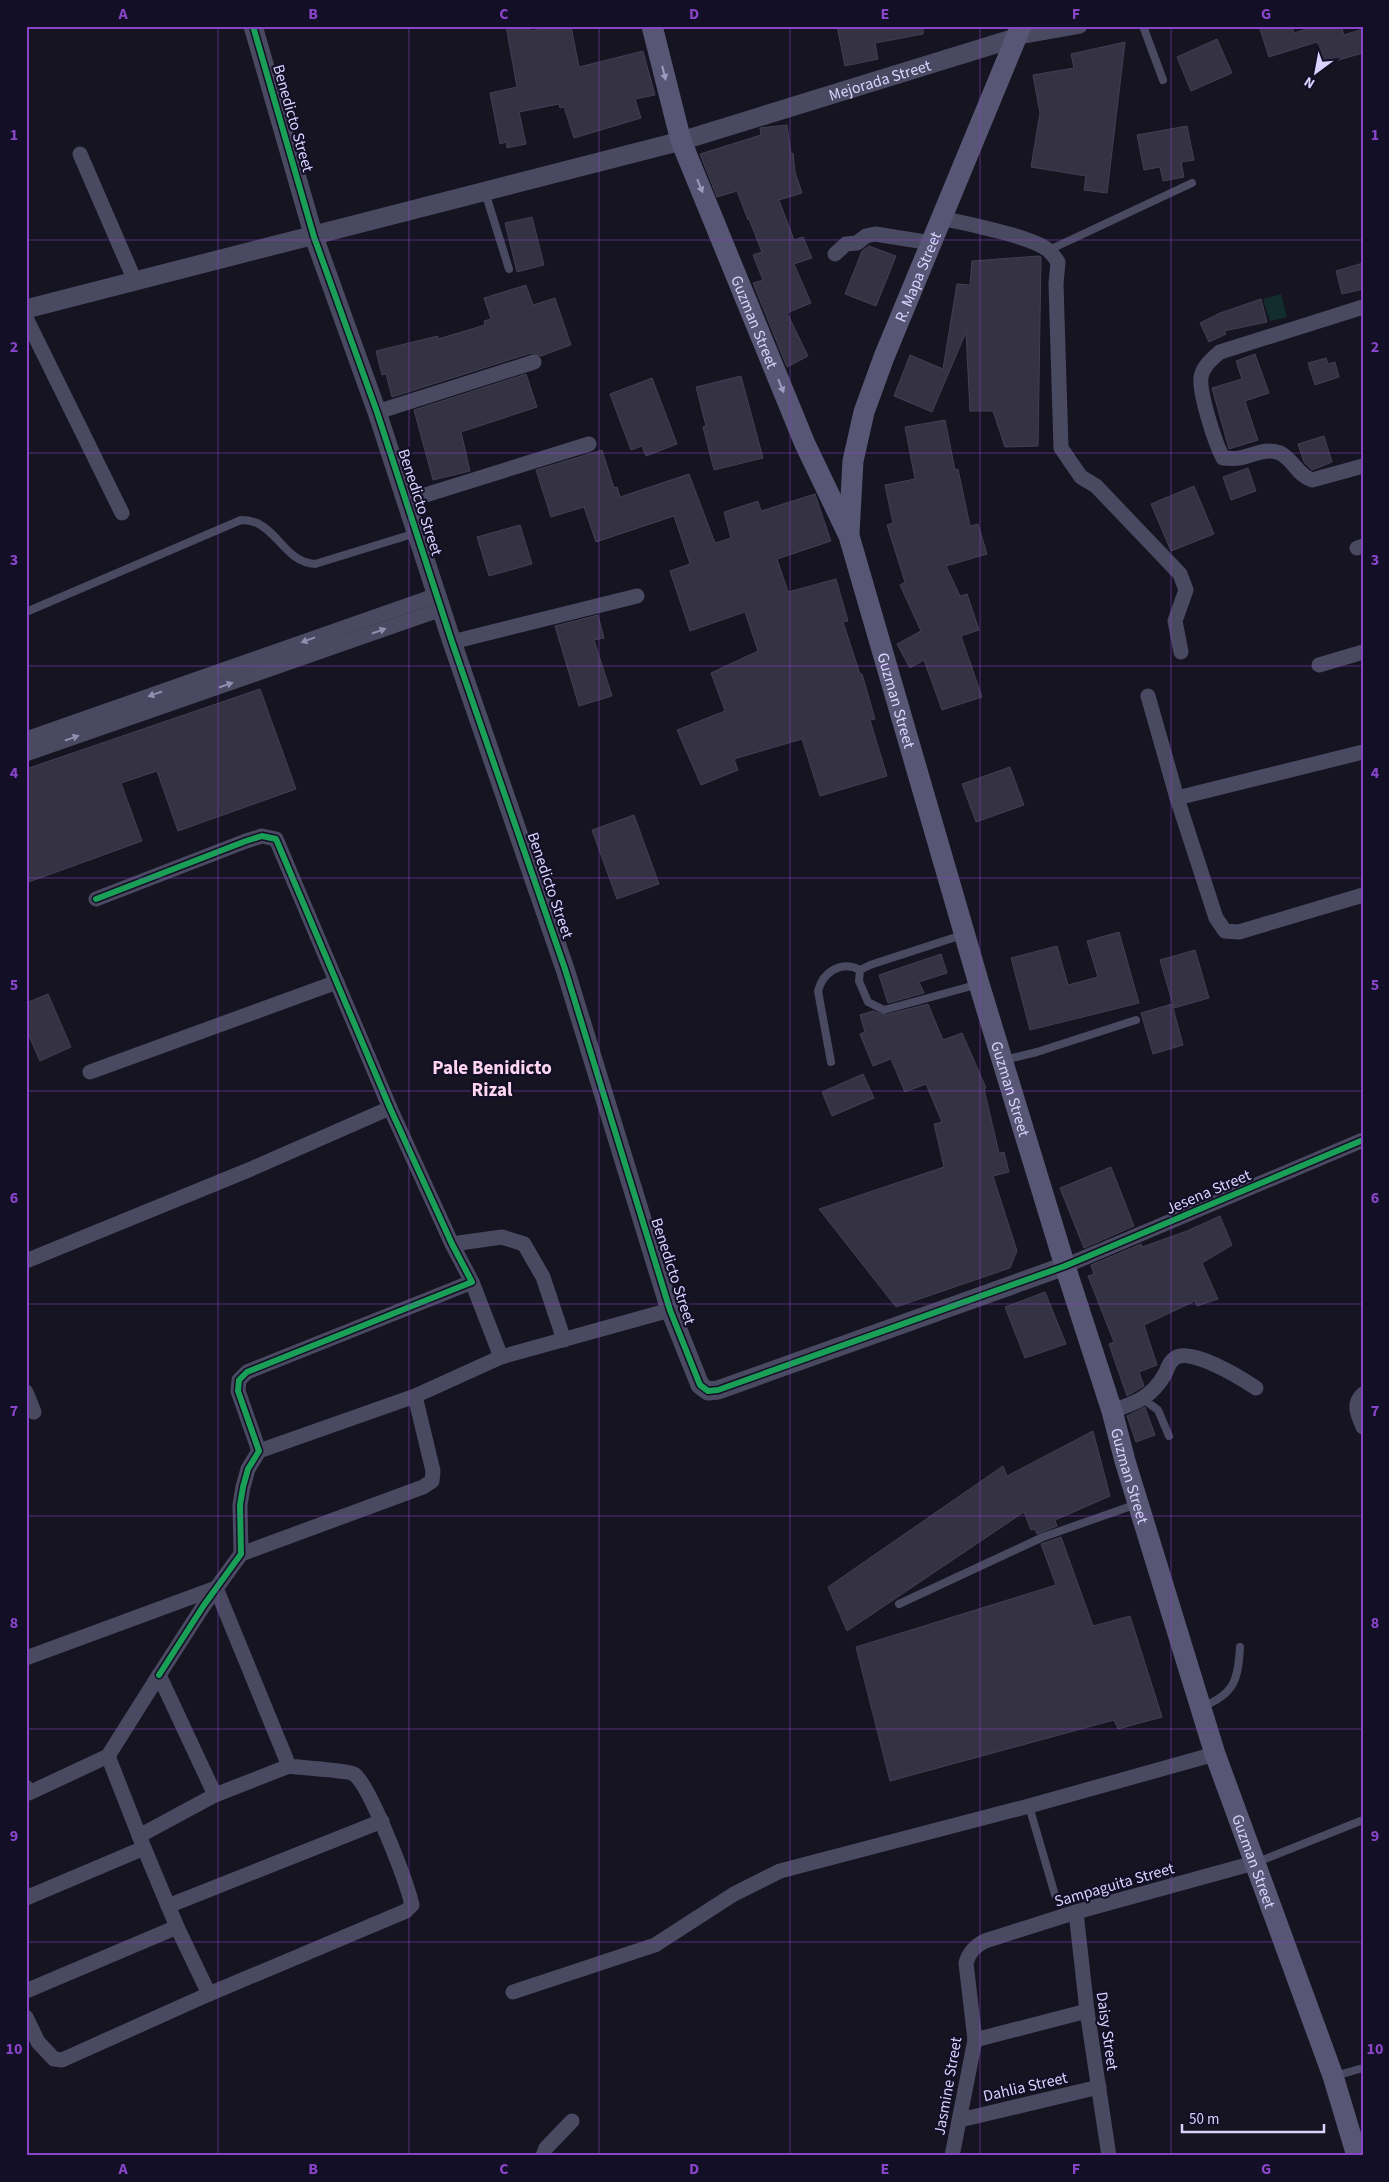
<svg xmlns="http://www.w3.org/2000/svg" width="1389" height="2182" viewBox="0 0 1389 2182" font-family="'Source Sans 3',sans-serif">
<rect width="100%" height="100%" fill="#161421"/>
<!-- green -->
<path fill="#132c2d" d="M 1281,294 L 1287,317 L 1270,321 L 1263,299 Z"/>
<!-- building -->
<g fill="#343243" stroke="#433f54">
<path d="M 506,26 L 530,26 L 531,31 L 556,26 L 571,26 L 579,67 L 643,51 L 655,95 L 635,99 L 641,118 L 574,138 L 564,107 L 560,108 L 559,104 L 519,112 L 526,144 L 507,148 L 506,142 L 500,144 L 490,93 L 517,87 Z"/>
<path d="M 837,26 L 923,26 L 923,34 L 875,43 L 878,59 L 845,66 Z"/>
<path d="M 1259,26 L 1292,26 L 1294,33 L 1317,26 L 1341,26 L 1344,35 L 1363,29 L 1363,53 L 1324,64 L 1317,42 L 1269,57 Z"/>
<path d="M 1217,39 L 1232,73 L 1191,91 L 1177,57 Z"/>
<path d="M 1125,42 L 1107,193 L 1084,190 L 1086,176 L 1031,167 L 1040,113 L 1033,75 L 1074,68 L 1071,54 Z"/>
<path d="M 787,125 L 791,154 L 793,153 L 795,172 L 802,193 L 779,200 L 794,240 L 803,237 L 812,258 L 794,264 L 811,303 L 787,313 L 808,356 L 787,367 L 753,283 L 763,280 L 753,255 L 762,252 L 749,219 L 748,220 L 737,191 L 717,197 L 700,154 L 761,135 L 760,128 Z"/>
<path d="M 1187,126 L 1194,160 L 1181,162 L 1184,177 L 1163,181 L 1160,167 L 1144,170 L 1137,135 Z"/>
<path d="M 532,217 L 544,265 L 517,272 L 505,223 Z"/>
<path d="M 869,246 L 896,256 L 876,306 L 845,294 L 862,251 Z"/>
<path d="M 1039,256 L 1041,257 L 1038,446 L 1005,447 L 993,411 L 970,411 L 966,332 L 932,412 L 894,396 L 910,355 L 943,369 L 957,284 L 970,285 L 972,261 Z"/>
<path d="M 1363,263 L 1363,289 L 1342,294 L 1336,271 Z"/>
<path d="M 526,285 L 533,305 L 555,298 L 571,345 L 541,356 L 531,353 L 392,397 L 386,374 L 382,375 L 376,351 L 438,336 L 438,339 L 485,325 L 484,321 L 491,319 L 484,298 Z"/>
<path d="M 1261,299 L 1267,322 L 1224,331 L 1226,334 L 1209,342 L 1200,323 L 1220,313 Z"/>
<path d="M 1255,354 L 1269,393 L 1245,401 L 1258,440 L 1229,449 L 1212,388 L 1242,379 L 1236,361 Z"/>
<path d="M 1326,358 L 1328,364 L 1335,362 L 1339,377 L 1315,385 L 1308,363 Z"/>
<path d="M 526,374 L 537,407 L 461,432 L 470,471 L 433,480 L 414,410 Z"/>
<path d="M 741,376 L 763,458 L 714,470 L 703,427 L 706,426 L 696,387 Z"/>
<path d="M 652,378 L 677,444 L 646,456 L 642,446 L 631,450 L 610,394 Z"/>
<path d="M 945,420 L 955,470 L 958,469 L 970,526 L 978,524 L 987,554 L 946,566 L 960,596 L 967,594 L 979,630 L 961,636 L 982,697 L 942,710 L 924,660 L 910,668 L 897,644 L 921,631 L 900,585 L 905,582 L 887,525 L 893,523 L 885,485 L 915,479 L 905,427 Z"/>
<path d="M 1324,436 L 1332,462 L 1312,470 L 1304,462 L 1298,444 Z"/>
<path d="M 602,450 L 614,488 L 617,487 L 620,497 L 689,474 L 715,543 L 731,538 L 724,512 L 758,501 L 761,511 L 815,494 L 831,541 L 777,559 L 788,592 L 836,579 L 848,621 L 843,622 L 860,674 L 862,674 L 875,719 L 870,720 L 887,776 L 820,796 L 802,739 L 734,759 L 738,770 L 701,785 L 677,730 L 725,711 L 711,673 L 758,651 L 745,612 L 690,631 L 670,571 L 690,564 L 674,516 L 596,542 L 584,507 L 551,517 L 536,470 Z"/>
<path d="M 1248,468 L 1256,491 L 1231,500 L 1223,477 Z"/>
<path d="M 1194,486 L 1214,534 L 1171,551 L 1151,504 Z"/>
<path d="M 520,525 L 532,564 L 489,576 L 477,537 Z"/>
<path d="M 598,615 L 604,638 L 594,640 L 612,696 L 579,706 L 555,626 Z"/>
<path d="M 260,689 L 296,789 L 178,831 L 157,771 L 121,783 L 142,841 L 26,883 L 26,769 Z"/>
<path d="M 1010,767 L 1024,805 L 976,822 L 962,784 Z"/>
<path d="M 634,815 L 659,884 L 617,899 L 592,830 Z"/>
<path d="M 1119,932 L 1139,1003 L 1030,1030 L 1011,958 L 1057,946 L 1068,985 L 1098,977 L 1087,941 Z"/>
<path d="M 1195,950 L 1209,998 L 1174,1008 L 1160,960 Z"/>
<path d="M 941,954 L 947,973 L 919,982 L 924,993 L 888,1003 L 879,975 Z"/>
<path d="M 48,994 L 71,1047 L 40,1061 L 26,1029 L 26,1003 Z"/>
<path d="M 928,1004 L 943,1040 L 962,1033 L 986,1088 L 984,1089 L 999,1153 L 1004,1152 L 1009,1172 L 993,1176 L 1017,1251 L 1010,1268 L 896,1307 L 819,1209 L 944,1167 L 934,1124 L 942,1122 L 926,1084 L 905,1092 L 891,1059 L 873,1066 L 860,1034 L 865,1032 L 860,1015 L 873,1011 L 885,1015 Z"/>
<path d="M 1172,1004 L 1183,1045 L 1153,1054 L 1141,1013 Z"/>
<path d="M 863,1074 L 874,1098 L 832,1116 L 822,1092 Z"/>
<path d="M 1111,1167 L 1134,1226 L 1084,1248 L 1060,1188 Z"/>
<path d="M 1220,1216 L 1232,1245 L 1202,1263 L 1218,1299 L 1197,1306 L 1195,1301 L 1144,1325 L 1157,1365 L 1139,1372 L 1144,1386 L 1127,1396 L 1109,1344 L 1114,1342 L 1088,1276 L 1094,1274 L 1091,1265 L 1141,1244 L 1142,1247 L 1187,1231 Z"/>
<path d="M 1045,1292 L 1066,1344 L 1025,1358 L 1005,1307 Z"/>
<path d="M 1145,1407 L 1155,1435 L 1136,1442 L 1127,1416 Z"/>
<path d="M 1093,1431 L 1110,1496 L 1055,1520 L 1057,1526 L 1037,1534 L 1035,1529 L 1031,1530 L 1024,1512 L 847,1631 L 828,1587 L 1003,1466 L 1007,1476 Z"/>
<path d="M 1061,1537 L 1093,1626 L 1130,1616 L 1162,1717 L 1118,1729 L 1114,1720 L 890,1781 L 856,1647 L 1056,1585 L 1041,1544 Z"/>
</g>
<g fill="none" stroke-linecap="round" stroke-linejoin="round">
<!-- service -->
<g stroke="#4a4962" stroke-width="8">
<path d="M 1143,26 L 1163,80"/>
<path d="M 485,192 L 509,269"/>
<path d="M 1049,250 L 1192,183"/>
<path d="M 26,612 L 241,520 C 246,520 252,521 257,523 C 279,533 288,563 315,564 L 416,533"/>
<path d="M 962,935 L 870,965 L 860,970 L 859,981 L 868,1002 L 884,1010 L 979,984"/>
<path d="M 1004,1060 L 1037,1052 L 1136,1020"/>
<path d="M 831,1062 L 818,991 C 823,972 841,960 860,970"/>
<path d="M 1143,1399 L 1158,1410 L 1169,1436"/>
<path d="M 899,1604 L 1043,1537 L 1137,1504"/>
<path d="M 1202,1707 C 1234,1694 1238,1681 1240,1647"/>
<path d="M 1029,1806 L 1055,1895"/>
<path d="M 1255,1863 L 1363,1820"/>
<path d="M 1335,2076 L 1363,2068"/>
</g>
<!-- minor -->
<g stroke="#4a4962" stroke-width="15">
<path d="M 1018,37 L 1080,26"/>
<path d="M 80,154 L 135,281"/>
<path d="M 942,218 C 966,224 1031,236 1048,250 C 1052,253 1055,258 1058,262 L 1056,284 L 1061,448 L 1081,477 L 1096,486 L 1180,574 L 1186,590 L 1175,621 L 1181,652"/>
<path d="M 835,254 L 846,244 L 857,243 L 866,236 L 875,234 L 932,243"/>
<path d="M 1363,307 L 1220,352 C 1212,359 1203,366 1201,377 C 1199,393 1215,443 1223,458 C 1228,458 1234,459 1239,458 C 1252,456 1266,447 1280,453 C 1294,460 1297,475 1312,480 L 1363,466"/>
<path d="M 26,318 L 122,513"/>
<path d="M 377,412 L 534,362"/>
<path d="M 406,501 L 589,444"/>
<path d="M 1357,548 L 1363,546"/>
<path d="M 452,642 L 637,596"/>
<path d="M 1319,665 L 1363,652"/>
<path d="M 1148,696 L 1177,798 L 1216,918 L 1225,931 L 1239,932 L 1363,895"/>
<path d="M 26,739 L 437,595"/>
<path d="M 26,754 L 442,609"/>
<path d="M 1177,798 L 1363,752"/>
<path d="M 96,899 L 246,841 L 262,836 L 276,839 L 390,1108 L 452,1244 L 472,1282 L 247,1372 L 239,1380 L 238,1391 L 259,1451 L 248,1469 L 243,1487 L 240,1505 L 241,1554 L 204,1605 L 159,1675"/>
<path d="M 90,1072 L 337,982"/>
<path d="M 452,1244 L 502,1237 L 524,1244 L 543,1277 L 564,1340"/>
<path d="M 26,1261 L 251,1169 L 390,1108"/>
<path d="M 1065,1266 L 1363,1140"/>
<path d="M 472,1282 L 501,1357"/>
<path d="M 26,1392 L 34,1412"/>
<path d="M 1363,1394 C 1352,1404 1358,1415 1363,1427"/>
<path d="M 1112,1411 C 1136,1403 1152,1397 1165,1374 C 1168,1368 1168,1363 1175,1358 C 1191,1347 1241,1378 1256,1388"/>
<path d="M 259,1451 L 415,1396 L 501,1357 L 670,1310"/>
<path d="M 241,1554 L 423,1487 L 432,1481 L 433,1471 L 415,1396"/>
<path d="M 26,1658 L 216,1588 L 289,1766 C 301,1768 347,1770 354,1774 C 370,1785 407,1883 412,1905 L 406,1911 L 209,1994 L 177,1927 L 144,1848 L 26,1898"/>
<path d="M 108,1756 L 159,1675 L 215,1795"/>
<path d="M 26,1787 L 29,1793 L 108,1756 L 144,1848"/>
<path d="M 139,1836 L 215,1795 L 289,1766"/>
<path d="M 168,1906 L 382,1821"/>
<path d="M 1076,1912 L 1087,2011 L 1109,2156"/>
<path d="M 26,1991 L 177,1927"/>
<path d="M 513,1992 L 655,1945 L 734,1894 L 780,1871 L 1029,1806 L 1215,1754"/>
<path d="M 26,2017 L 38,2042 L 54,2059 L 62,2060 L 209,1994"/>
<path d="M 975,2040 L 1087,2011"/>
<path d="M 960,2120 L 1099,2087"/>
<path d="M 543,2156 L 546,2148 L 572,2121"/>
<path d="M 952,2156 L 975,2040 L 966,1963 C 969,1952 975,1946 985,1941 L 1076,1912 L 1254,1863"/>
</g>
<!-- tertiary -->
<g stroke="#4a4962" stroke-width="19">
<path d="M 253,26 L 314,237 L 377,412 L 452,642 L 565,969 L 670,1310 L 700,1385 L 708,1391 L 718,1390 L 1065,1266"/>
<path id="s1" d="M 26,309 L 681,141 L 1018,37"/>
</g>
<!-- secondary -->
<g stroke="#575674" stroke-width="21">
<path id="s2" d="M 652,26 L 681,141 L 805,444 L 849,536 L 979,984 L 1065,1266 L 1112,1411 L 1125,1461 L 1215,1754 L 1333,2076 L 1357,2156"/>
<path id="s3" d="M 849,533 L 853,461 L 864,412 L 884,357 L 1021,26"/>
</g>
<!-- cycleway casing -->
<g stroke="#130f26" stroke-width="9">
<g id="cycleway">
<path d="M 253,26 L 314,237 L 377,412 L 452,642 L 565,969 L 670,1310 L 700,1385 L 708,1391 L 718,1390 L 1065,1266 L 1363,1140"/>
<path d="M 96,899 L 246,841 L 262,836 L 276,839 L 390,1108 L 452,1244 L 472,1282 L 247,1372 L 239,1380 L 238,1391 L 259,1451 L 248,1469 L 243,1487 L 240,1505 L 241,1554 L 204,1605 L 159,1675"/>
</g>
</g>
<!-- cycleway -->
<use href="#cycleway" stroke="#1a9f57" stroke-width="6"/>
</g>
<!-- one-way arrows -->
<defs><path id="oneway-solid" d="M-6-.8H1V-3.2L6.5 0L1 3.2V.8H-6Z" transform="scale(1.25)"/></defs>
<g fill="#9e9bc0">
<use href="#oneway-solid" transform="translate(664 73) rotate(76)"/>
<use href="#oneway-solid" transform="translate(700 186) rotate(68)"/>
<use href="#oneway-solid" transform="translate(781 386) rotate(68)"/>
</g>
<g fill="#928eb0">
<use href="#oneway-solid" transform="translate(379 631) rotate(-19)"/>
<use href="#oneway-solid" transform="translate(308 640) rotate(160)"/>
<use href="#oneway-solid" transform="translate(226 685) rotate(-19)"/>
<use href="#oneway-solid" transform="translate(155 694) rotate(161)"/>
<use href="#oneway-solid" transform="translate(72 738) rotate(-19)"/>
</g>
<!-- grid -->
<path fill="none" stroke="#8945c9" stroke-width="1" stroke-opacity="0.55" d="M 218,26 L 218,2156M 409,26 L 409,2156M 599,26 L 599,2156M 790,26 L 790,2156M 980,26 L 980,2156M 1171,26 L 1171,2156M 26,240 L 1363,240M 26,453 L 1363,453M 26,666 L 1363,666M 26,878 L 1363,878M 26,1091 L 1363,1091M 26,1304 L 1363,1304M 26,1516 L 1363,1516M 26,1729 L 1363,1729M 26,1942 L 1363,1942"/>
<g text-anchor="middle" stroke-width="4.5" stroke-linejoin="round" paint-order="stroke">
<!-- street labels -->
<g font-size="16" fill="#d9d4ff" stroke="#130f26">
<text dy="6" stroke="none"><textPath href="#s1" startOffset="884">Mejorada Street</textPath></text>
<text transform="translate(294 118) rotate(74)" y="6">Benedicto Street</text>
<text dy="6" stroke="none"><textPath href="#s3" startOffset="268">R. Mapa Street</textPath></text>
<text dy="6" stroke="none"><textPath href="#s2" startOffset="314">Guzman Street</textPath></text>
<text transform="translate(421 502) rotate(72)" y="6">Benedicto Street</text>
<text dy="6" stroke="none"><textPath href="#s2" startOffset="719">Guzman Street</textPath></text>
<text transform="translate(551 885) rotate(71)" y="6">Benedicto Street</text>
<text dy="6" stroke="none"><textPath href="#s2" startOffset="1124">Guzman Street</textPath></text>
<text transform="translate(1208 1191) rotate(-23)" y="6">Jesena Street</text>
<text transform="translate(674 1271) rotate(72)" y="6">Benedicto Street</text>
<text dy="6" stroke="none"><textPath href="#s2" startOffset="1529">Guzman Street</textPath></text>
<text dy="6" stroke="none"><textPath href="#s2" startOffset="1934">Guzman Street</textPath></text>
<text transform="translate(1114 1884) rotate(-16)" y="6">Sampaguita Street</text>
<text transform="translate(1108 2031) rotate(82)" y="6">Daisy Street</text>
<text transform="translate(947 2086) rotate(-80)" y="6">Jasmine Street</text>
<text transform="translate(1025 2086) rotate(-13)" y="6">Dahlia Street</text>
</g>
<!-- quarter labels -->
<g font-size="19" font-weight="bold" fill="#ffd6f0" stroke="#130f26">
<text x="492" y="1074">Pale Benidicto<tspan x="492" dy="22">Rizal</tspan></text>
</g>
</g>
<!-- border -->
<rect width="1389" height="2182" fill="none" stroke="#130f26" stroke-width="55"/>
<!-- north arrow -->
<g transform="translate(1316 72) rotate(212)" stroke="#130f26" stroke-width="4" paint-order="stroke">
<path d="M0-4L9 19L0 12L-9 19Z" fill="#d9d4ff"/>
<text y="-8" font-size="14" font-weight="bold" text-anchor="middle" fill="#d9d4ff">N</text>
</g>
<!-- scale -->
<path d="M1182 2124v8h142v-8" fill="none" stroke="#d9d4ff" stroke-width="2.5"/>
<text x="1189" y="2124" font-size="15" fill="#d9d4ff" stroke="#130f26" stroke-width="4" paint-order="stroke">50 m</text>
<rect x="28" y="28" width="1334" height="2126" fill="none" stroke="#8945c9" stroke-width="2"/>
<g font-size="16" text-anchor="middle" font-weight="bold" fill="#8945c9">
<text x="123" y="19">A</text>
<text x="313" y="19">B</text>
<text x="504" y="19">C</text>
<text x="694" y="19">D</text>
<text x="885" y="19">E</text>
<text x="1076" y="19">F</text>
<text x="1266" y="19">G</text>
<text x="14" y="140">1</text>
<text x="1375" y="140">1</text>
<text x="14" y="352">2</text>
<text x="1375" y="352">2</text>
<text x="14" y="565">3</text>
<text x="1375" y="565">3</text>
<text x="14" y="778">4</text>
<text x="1375" y="778">4</text>
<text x="14" y="990">5</text>
<text x="1375" y="990">5</text>
<text x="14" y="1203">6</text>
<text x="1375" y="1203">6</text>
<text x="14" y="1416">7</text>
<text x="1375" y="1416">7</text>
<text x="14" y="1628">8</text>
<text x="1375" y="1628">8</text>
<text x="14" y="1841">9</text>
<text x="1375" y="1841">9</text>
<text x="14" y="2054">10</text>
<text x="1375" y="2054">10</text>
<text x="123" y="2174">A</text>
<text x="313" y="2174">B</text>
<text x="504" y="2174">C</text>
<text x="694" y="2174">D</text>
<text x="885" y="2174">E</text>
<text x="1076" y="2174">F</text>
<text x="1266" y="2174">G</text>
</g>
</svg>
